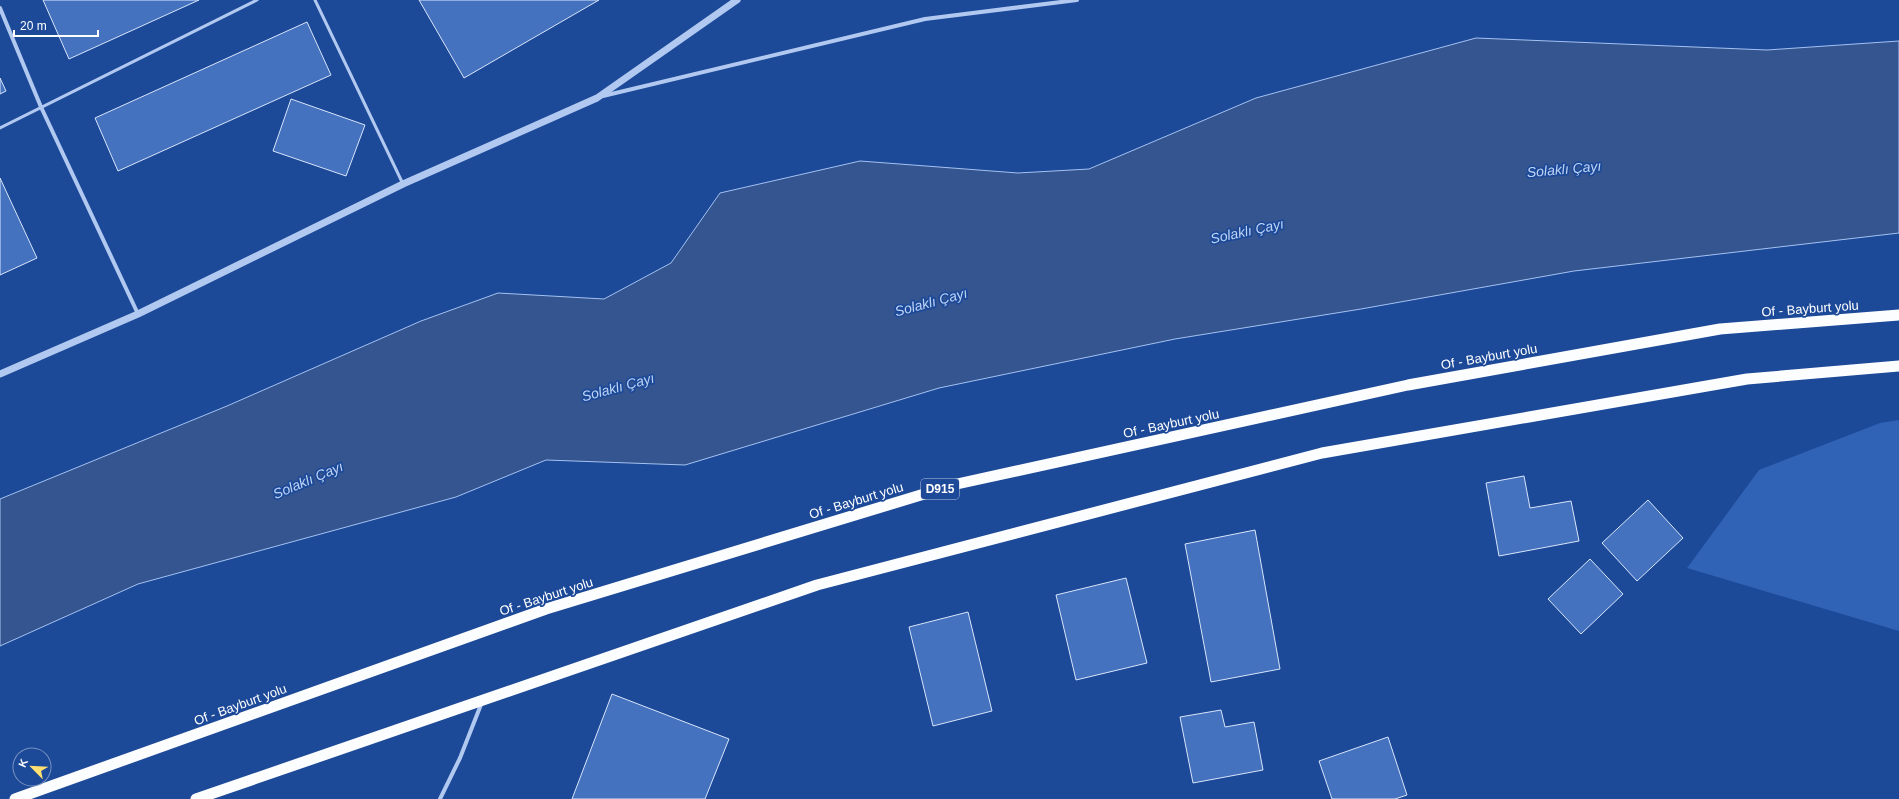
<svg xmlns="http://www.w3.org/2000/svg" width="1899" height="799" viewBox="0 0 1899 799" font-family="Arial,sans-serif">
<rect width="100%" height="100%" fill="#1c4998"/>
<!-- green -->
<path fill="#3062b5" d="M 1899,420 L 1899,631 L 1687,568 L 1759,470 L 1880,423 Z"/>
<!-- water -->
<path fill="#355590" stroke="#a4c2f2" d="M 1476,38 L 1767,50 L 1899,41 L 1899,233 L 1574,271 L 1361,309 L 1175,339 L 939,388 L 685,465 L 546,460 L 456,497 L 138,584 L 0,646 L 0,499 L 227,406 L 421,321 L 498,293 L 604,299 L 671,263 L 720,193 L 860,161 L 1018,173 L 1089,169 L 1256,98 Z"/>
<!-- building -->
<g fill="#4472be" stroke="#d8e5fb">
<path d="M 43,0 L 199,0 L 69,59 Z"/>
<path d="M 419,0 L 599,0 L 464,78 Z"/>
<path d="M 307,22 L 331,75 L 118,171 L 95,118 Z"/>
<path d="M 0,78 L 6,91 L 0,94 Z"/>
<path d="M 291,99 L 365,125 L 346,176 L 273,151 Z"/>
<path d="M 0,178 L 37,258 L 0,275 Z"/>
<path d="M 1524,476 L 1530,508 L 1571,501 L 1579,541 L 1499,556 L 1486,483 Z"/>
<path d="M 1648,500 L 1683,538 L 1637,581 L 1602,543 Z"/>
<path d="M 1255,530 L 1280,669 L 1211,682 L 1185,544 Z"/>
<path d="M 1590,559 L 1623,594 L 1581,634 L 1548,599 Z"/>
<path d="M 1126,578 L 1147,663 L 1076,680 L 1056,595 Z"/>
<path d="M 968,612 L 992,711 L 933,726 L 909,627 Z"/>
<path d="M 612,694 L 729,739 L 705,799 L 572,799 Z"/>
<path d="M 1221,710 L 1225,727 L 1254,722 L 1263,770 L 1193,783 L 1180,717 Z"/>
<path d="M 1388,737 L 1407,795 L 1395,799 L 1332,799 L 1319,761 Z"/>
</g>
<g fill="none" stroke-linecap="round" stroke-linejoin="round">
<!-- service -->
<g stroke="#b1c9f0" stroke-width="3">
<path d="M 315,0 L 403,184"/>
<path d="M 0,128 L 257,0"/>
</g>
<!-- minor -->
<g stroke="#b1c9f0" stroke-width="4">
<path d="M 0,8 L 41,107 L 138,314"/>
<path d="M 603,96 L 925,19 L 1077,0"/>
<path d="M 440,799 L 460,758 L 482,702"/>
</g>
<!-- tertiary -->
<path stroke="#b1c9f0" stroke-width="7" d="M 0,374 L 138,314 L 403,184 L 597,98 L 737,0"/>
<!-- trunk -->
<g stroke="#fcfdff" stroke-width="11">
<path d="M 15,799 L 546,609 L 957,484 L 1408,385 L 1720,329 L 1899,315"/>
<path d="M 196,799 L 817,585 L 1322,453 L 1747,379 L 1899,366"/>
</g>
</g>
<g text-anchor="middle" stroke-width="3.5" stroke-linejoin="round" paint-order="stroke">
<!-- shield labels -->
<rect fill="#1c4998" stroke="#bbc8e0" stroke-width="1" x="921" y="479" width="38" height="20" rx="3"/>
<g font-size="12" font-weight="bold" fill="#fff">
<text x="940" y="493">D915</text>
</g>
<!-- street labels -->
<g font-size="13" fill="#fff" stroke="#1c4998">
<text transform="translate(1810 308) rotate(-4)" y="5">Of - Bayburt yolu</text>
<text transform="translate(1489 356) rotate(-10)" y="5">Of - Bayburt yolu</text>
<text transform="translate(1171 423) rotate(-12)" y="5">Of - Bayburt yolu</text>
<text transform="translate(856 500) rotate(-17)" y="5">Of - Bayburt yolu</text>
<text transform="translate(546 596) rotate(-18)" y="5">Of - Bayburt yolu</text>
<text transform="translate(240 704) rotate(-20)" y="5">Of - Bayburt yolu</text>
</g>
<!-- water labels -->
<g font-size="14" font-style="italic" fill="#bdd3f6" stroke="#1c4998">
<text transform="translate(1564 169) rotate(-5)" y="5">Solaklı Çayı</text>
<text transform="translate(1247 231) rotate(-12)" y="5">Solaklı Çayı</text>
<text transform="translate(931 302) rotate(-15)" y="5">Solaklı Çayı</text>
<text transform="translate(618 387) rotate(-15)" y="5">Solaklı Çayı</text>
<text transform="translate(308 480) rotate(-23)" y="5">Solaklı Çayı</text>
</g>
</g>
<!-- north arrow -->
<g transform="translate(32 767) rotate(294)"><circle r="19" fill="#1c4998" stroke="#7792c1"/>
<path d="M0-3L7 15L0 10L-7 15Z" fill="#ffe070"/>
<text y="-6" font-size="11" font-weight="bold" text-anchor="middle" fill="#ffffff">K</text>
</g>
<!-- scale -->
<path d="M14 30v6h84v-6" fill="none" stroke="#ffffff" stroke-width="2"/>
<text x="20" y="30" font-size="12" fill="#ffffff" stroke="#1c4998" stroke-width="3" paint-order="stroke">20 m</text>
</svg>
